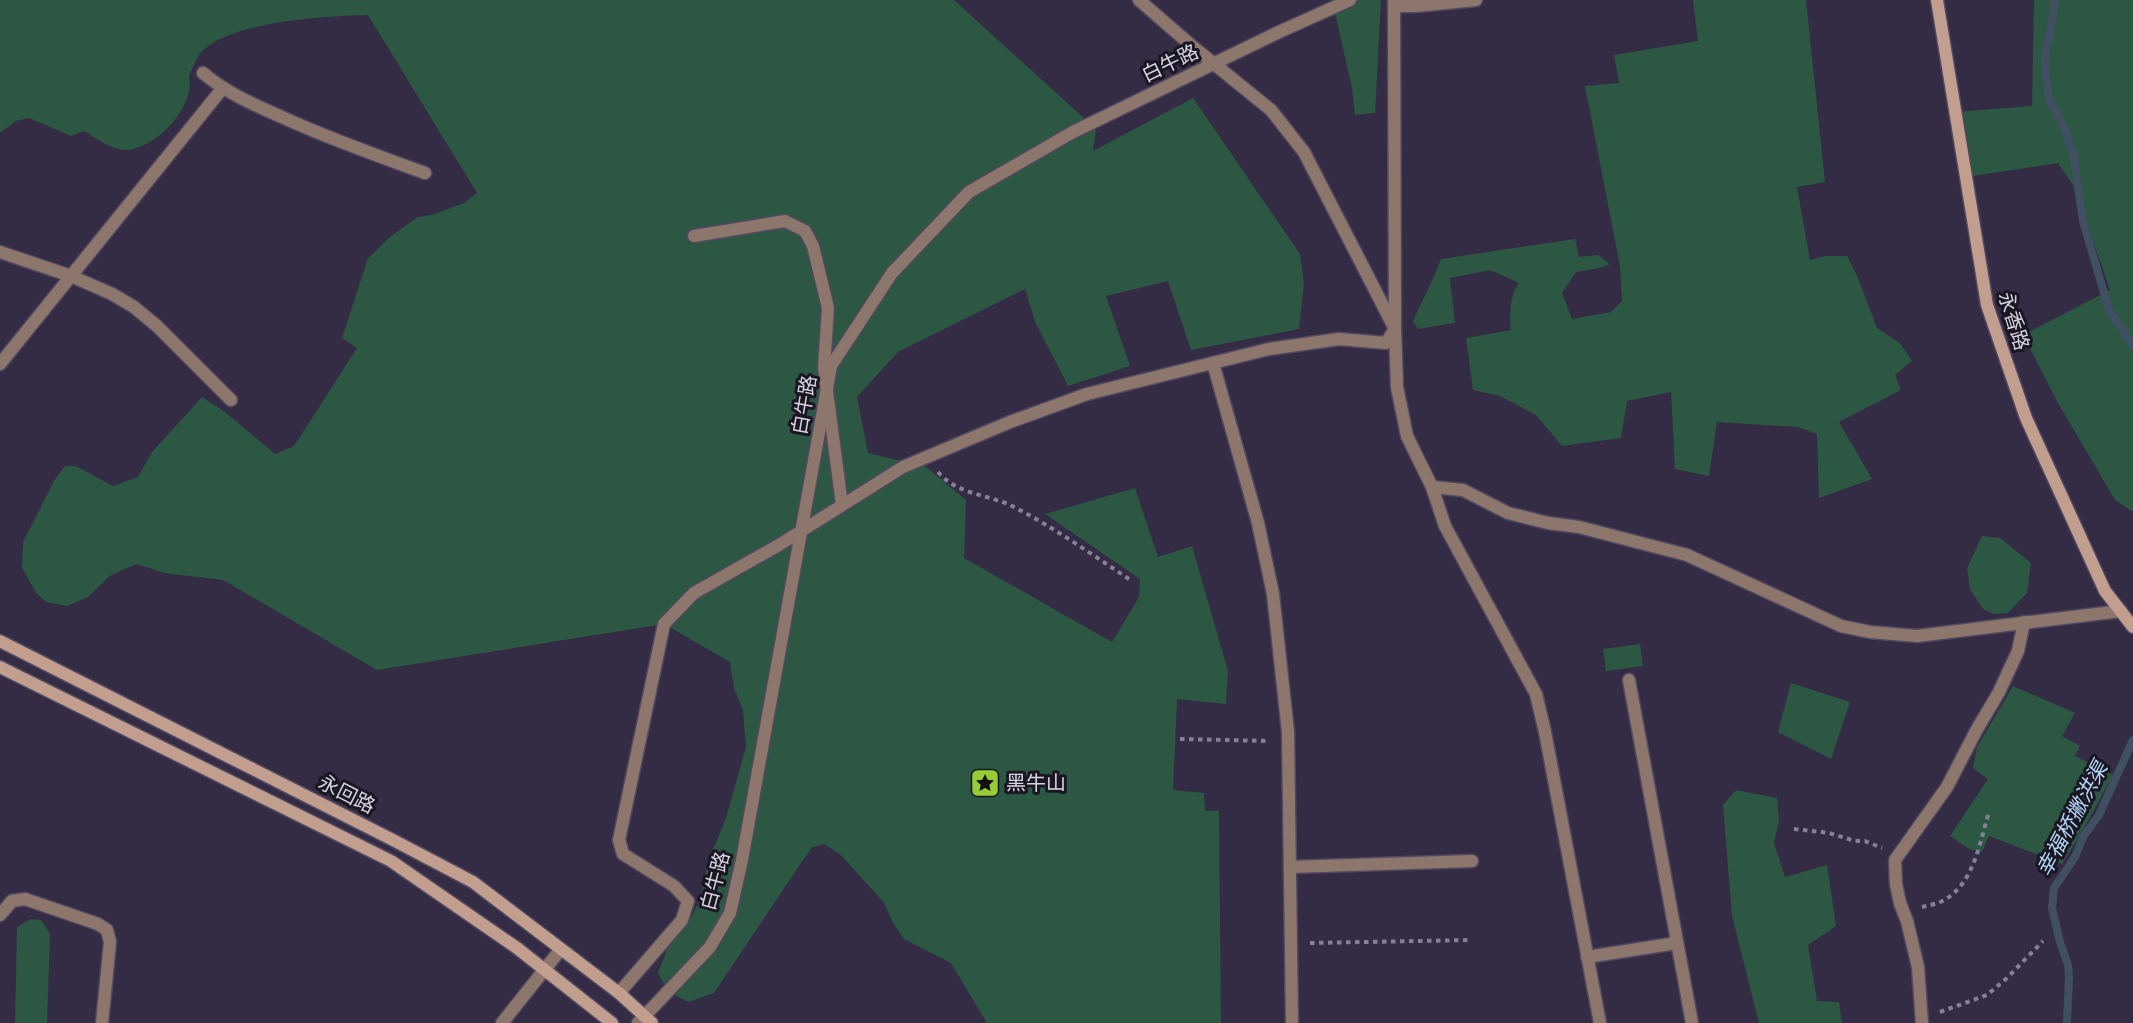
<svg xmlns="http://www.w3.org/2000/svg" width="2133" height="1023" viewBox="0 0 2133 1023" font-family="Raleway,'Noto Sans SC',sans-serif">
<rect width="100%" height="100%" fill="#342b44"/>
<!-- green -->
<g fill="#2c5743">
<path d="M 0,0 L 954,0 L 1096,129 L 1093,151 L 1193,98 L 1300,254 L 1304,284 L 1299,329 L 1191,350 L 1168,281 L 1106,296 L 1130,366 L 1068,386 L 1036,324 L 1025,289 L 898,352 L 857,397 L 868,453 L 926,467 L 966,500 L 964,558 L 1112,642 L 1139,597 L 1140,579 L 1045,514 L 1135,488 L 1158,557 L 1192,546 L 1228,671 L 1226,704 L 1177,699 L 1173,790 L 1204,793 L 1205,811 L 1219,811 L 1221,1023 L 987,1023 L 951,963 L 904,939 L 892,921 L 884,903 L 841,855 L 824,844 L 813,847 L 805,857 L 714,993 L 688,1002 C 673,995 665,988 658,973 L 669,944 L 688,923 L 700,900 L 708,862 L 726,818 L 746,747 L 743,710 L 734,688 L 730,662 L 664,624 L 377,670 L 223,580 L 164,573 L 137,564 L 111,575 L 88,597 L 67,606 L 46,602 L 37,594 L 22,568 L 23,542 L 55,479 L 65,466 L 76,466 L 113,486 L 138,477 L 152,452 L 202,397 L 225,412 L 275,454 L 294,446 L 357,348 L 342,338 L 368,258 L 391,236 L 418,217 L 432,215 L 464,203 L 477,193 L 368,15 C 328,16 225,21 199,55 C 195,61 192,70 189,76 C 196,106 156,149 126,150 C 111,150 96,138 84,131 L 71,136 L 29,118 L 16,121 L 0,133 Z"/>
<path d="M 1332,0 L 1381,0 L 1375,113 L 1355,115 L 1352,88 Z"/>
<path d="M 1693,0 L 1806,0 L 1825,182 L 1797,187 L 1810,260 L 1825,256 L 1847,256 L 1858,278 L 1877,328 L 1900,343 L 1912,361 L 1895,375 L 1901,390 L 1839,422 L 1872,479 L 1819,498 L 1817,434 L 1798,427 L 1717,422 L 1709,476 L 1675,469 L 1671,392 L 1627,401 L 1621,438 L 1562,446 L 1536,415 L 1500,396 L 1473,390 L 1466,338 L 1511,330 C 1509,316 1510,295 1519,283 L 1490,270 L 1450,278 L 1455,323 L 1418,329 L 1413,322 C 1422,300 1433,281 1441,259 L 1575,239 L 1579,257 L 1598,255 L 1610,264 L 1600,268 L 1576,272 L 1562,293 L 1572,319 L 1611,312 L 1622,301 L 1620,266 L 1585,86 L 1619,83 L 1614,55 L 1698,41 Z"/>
<path d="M 2034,0 L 2133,0 L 2133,512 L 2115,500 L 2058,403 L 2023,335 L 2110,290 L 2075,188 L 2058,163 L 1966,177 L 1955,112 L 2032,106 Z"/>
<path d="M 1982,536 L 2000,538 L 2031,563 L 2027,593 L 2008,613 L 1993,614 L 1983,609 L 1970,589 L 1967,568 Z"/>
<path d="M 1640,644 L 1643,666 L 1606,671 L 1603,649 Z"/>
<path d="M 1791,683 L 1850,702 L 1831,759 L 1778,732 Z"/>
<path d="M 2013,686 L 2075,713 L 2062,736 L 2080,746 L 2075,756 L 2113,775 L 2083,830 L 2062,864 L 1989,836 L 1982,852 L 1969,849 L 1950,836 L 1988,779 L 1973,768 L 1977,747 Z"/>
<path d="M 1736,790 L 1777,798 L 1779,821 L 1774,843 L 1785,877 L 1827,865 L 1836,926 L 1808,945 L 1817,1001 L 1839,1002 L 1842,1023 L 1759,1023 L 1732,916 L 1723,805 Z"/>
<path d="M 31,919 L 41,920 L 50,934 L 47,1023 L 15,1023 L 17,927 Z"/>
</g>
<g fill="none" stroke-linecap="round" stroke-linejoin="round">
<!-- stream -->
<g stroke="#414f63" stroke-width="8">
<path d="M 2055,0 L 2051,28 L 2045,53 L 2045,68 L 2049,99 L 2063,125 L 2073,153 L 2083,221 L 2109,310 L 2133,346"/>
<path d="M 2067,1023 L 2069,977 L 2068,965 L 2060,942 L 2052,908 L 2054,888 L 2075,857 L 2083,837 L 2099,815 L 2133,740"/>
</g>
<!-- lane casing -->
<g stroke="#524961" stroke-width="15">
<g id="lane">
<path d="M 203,73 C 228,94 255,105 284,118 C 330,139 378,156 425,173"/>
<path d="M 694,236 L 785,221 L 805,231 L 813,246 L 828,308 L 824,368 L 842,505"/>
<path d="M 0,252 L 71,276 L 112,294 L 134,307 L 157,326 L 231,400"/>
<path d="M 1213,363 L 1258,523 L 1273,594 L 1288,732 L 1292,1023"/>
<path d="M 0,364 L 222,89"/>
<path d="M 1629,680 L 1692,1023"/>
<path d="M 1290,867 L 1472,861"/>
<path d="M 0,915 L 12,901 L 25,899 L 98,924 L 107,930 L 110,942 L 102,1023"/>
<path d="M 1587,957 L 1677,943"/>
<path d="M 619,993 L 682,920 L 688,901 L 674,886 L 623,854 L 619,840 L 664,624 L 694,593 L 779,545 L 903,467 L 1010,422 L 1087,394 L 1269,349 L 1339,339 L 1386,343 L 1395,329"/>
<path d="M 502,1023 L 561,949"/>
<path d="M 1922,1023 L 1918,967 L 1907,921 L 1900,903 L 1896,884 L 1895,860 L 1947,787 L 1976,731 L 1999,692 L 2018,651 L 2024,622"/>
</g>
</g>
<!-- street casing -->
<g stroke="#524961" stroke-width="15">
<g id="street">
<path d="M 1139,0 L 1192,46 L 1271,110 L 1304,152 L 1395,329 L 1397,387 L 1407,436 L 1432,487 L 1445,526 L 1536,694 L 1545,732 L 1600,1023"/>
<path d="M 1394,0 L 1395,325"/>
<path d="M 1394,6 L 1416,6 L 1476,0"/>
<path d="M 1432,487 L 1463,490 L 1508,513 L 1548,523 L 1579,527 L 1687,555 L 1841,626 L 1870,632 L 1917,636 L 2121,611"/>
<path d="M 638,1023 L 710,947 L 730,913 L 742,860 L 831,366 L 892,273 L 969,192 L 1073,132 L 1279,32 L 1350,0"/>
</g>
</g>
<!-- secondary casing -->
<g stroke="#524961" stroke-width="15">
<g id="secondary">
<path d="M 1937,0 L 1987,305 L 2026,418 L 2105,591 L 2133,627"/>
<path d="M 0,641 L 393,840 L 473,882 L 619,993 L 652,1023"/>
<path d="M 0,667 L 391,861 L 517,948 L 612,1023"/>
</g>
</g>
<!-- path -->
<g stroke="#888196" stroke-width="4" stroke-dasharray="4.5 4.5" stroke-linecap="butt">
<path d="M 938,472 C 957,495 989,494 1014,507 C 1055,528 1094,556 1132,581"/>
<path d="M 1180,739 L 1269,741"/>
<path d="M 1794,829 L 1829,833 L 1855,841 L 1865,841 L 1882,848"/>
<path d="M 1922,907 C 1931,905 1941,903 1949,897 C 1975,878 1980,841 1989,812"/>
<path d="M 1310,943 L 1472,940"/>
<path d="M 1940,1012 L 1987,995 L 2007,978 L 2043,941"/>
</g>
<!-- lane -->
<use href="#lane" stroke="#8d776c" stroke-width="12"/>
<!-- street -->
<use href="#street" stroke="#8d776c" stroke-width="12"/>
<!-- secondary -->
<use href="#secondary" stroke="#c19e8e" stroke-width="12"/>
</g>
<!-- icons -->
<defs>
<g id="sight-square" transform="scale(1.5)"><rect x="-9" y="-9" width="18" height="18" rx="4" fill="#98cb36" stroke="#1a1622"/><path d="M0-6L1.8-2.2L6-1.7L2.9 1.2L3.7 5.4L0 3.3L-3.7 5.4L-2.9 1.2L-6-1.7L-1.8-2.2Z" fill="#111"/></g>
</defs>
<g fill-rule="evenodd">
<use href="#sight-square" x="985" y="783"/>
</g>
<g text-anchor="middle" stroke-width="6" stroke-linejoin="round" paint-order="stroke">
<!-- street labels -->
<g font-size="20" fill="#d9d4e4" stroke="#1a1622">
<text transform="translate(1170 63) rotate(-26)" y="7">白牛路</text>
<text transform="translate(2014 321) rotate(73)" y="7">永香路</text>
<text transform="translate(804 405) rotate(-80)" y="7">白牛路</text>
<text transform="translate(347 794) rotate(27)" y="7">永回路</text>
<text transform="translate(715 881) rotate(-75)" y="7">白牛路</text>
</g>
<!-- poi labels -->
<g font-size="20" fill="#d9d4e4" stroke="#1a1622" text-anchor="start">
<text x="1006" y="790">黑牛山</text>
</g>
<!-- water labels -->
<g font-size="21" font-style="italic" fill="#b2d7f8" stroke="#1a1622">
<text transform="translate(2072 819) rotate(-62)" y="7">幸福桥撇洪渠</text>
</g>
</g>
</svg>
